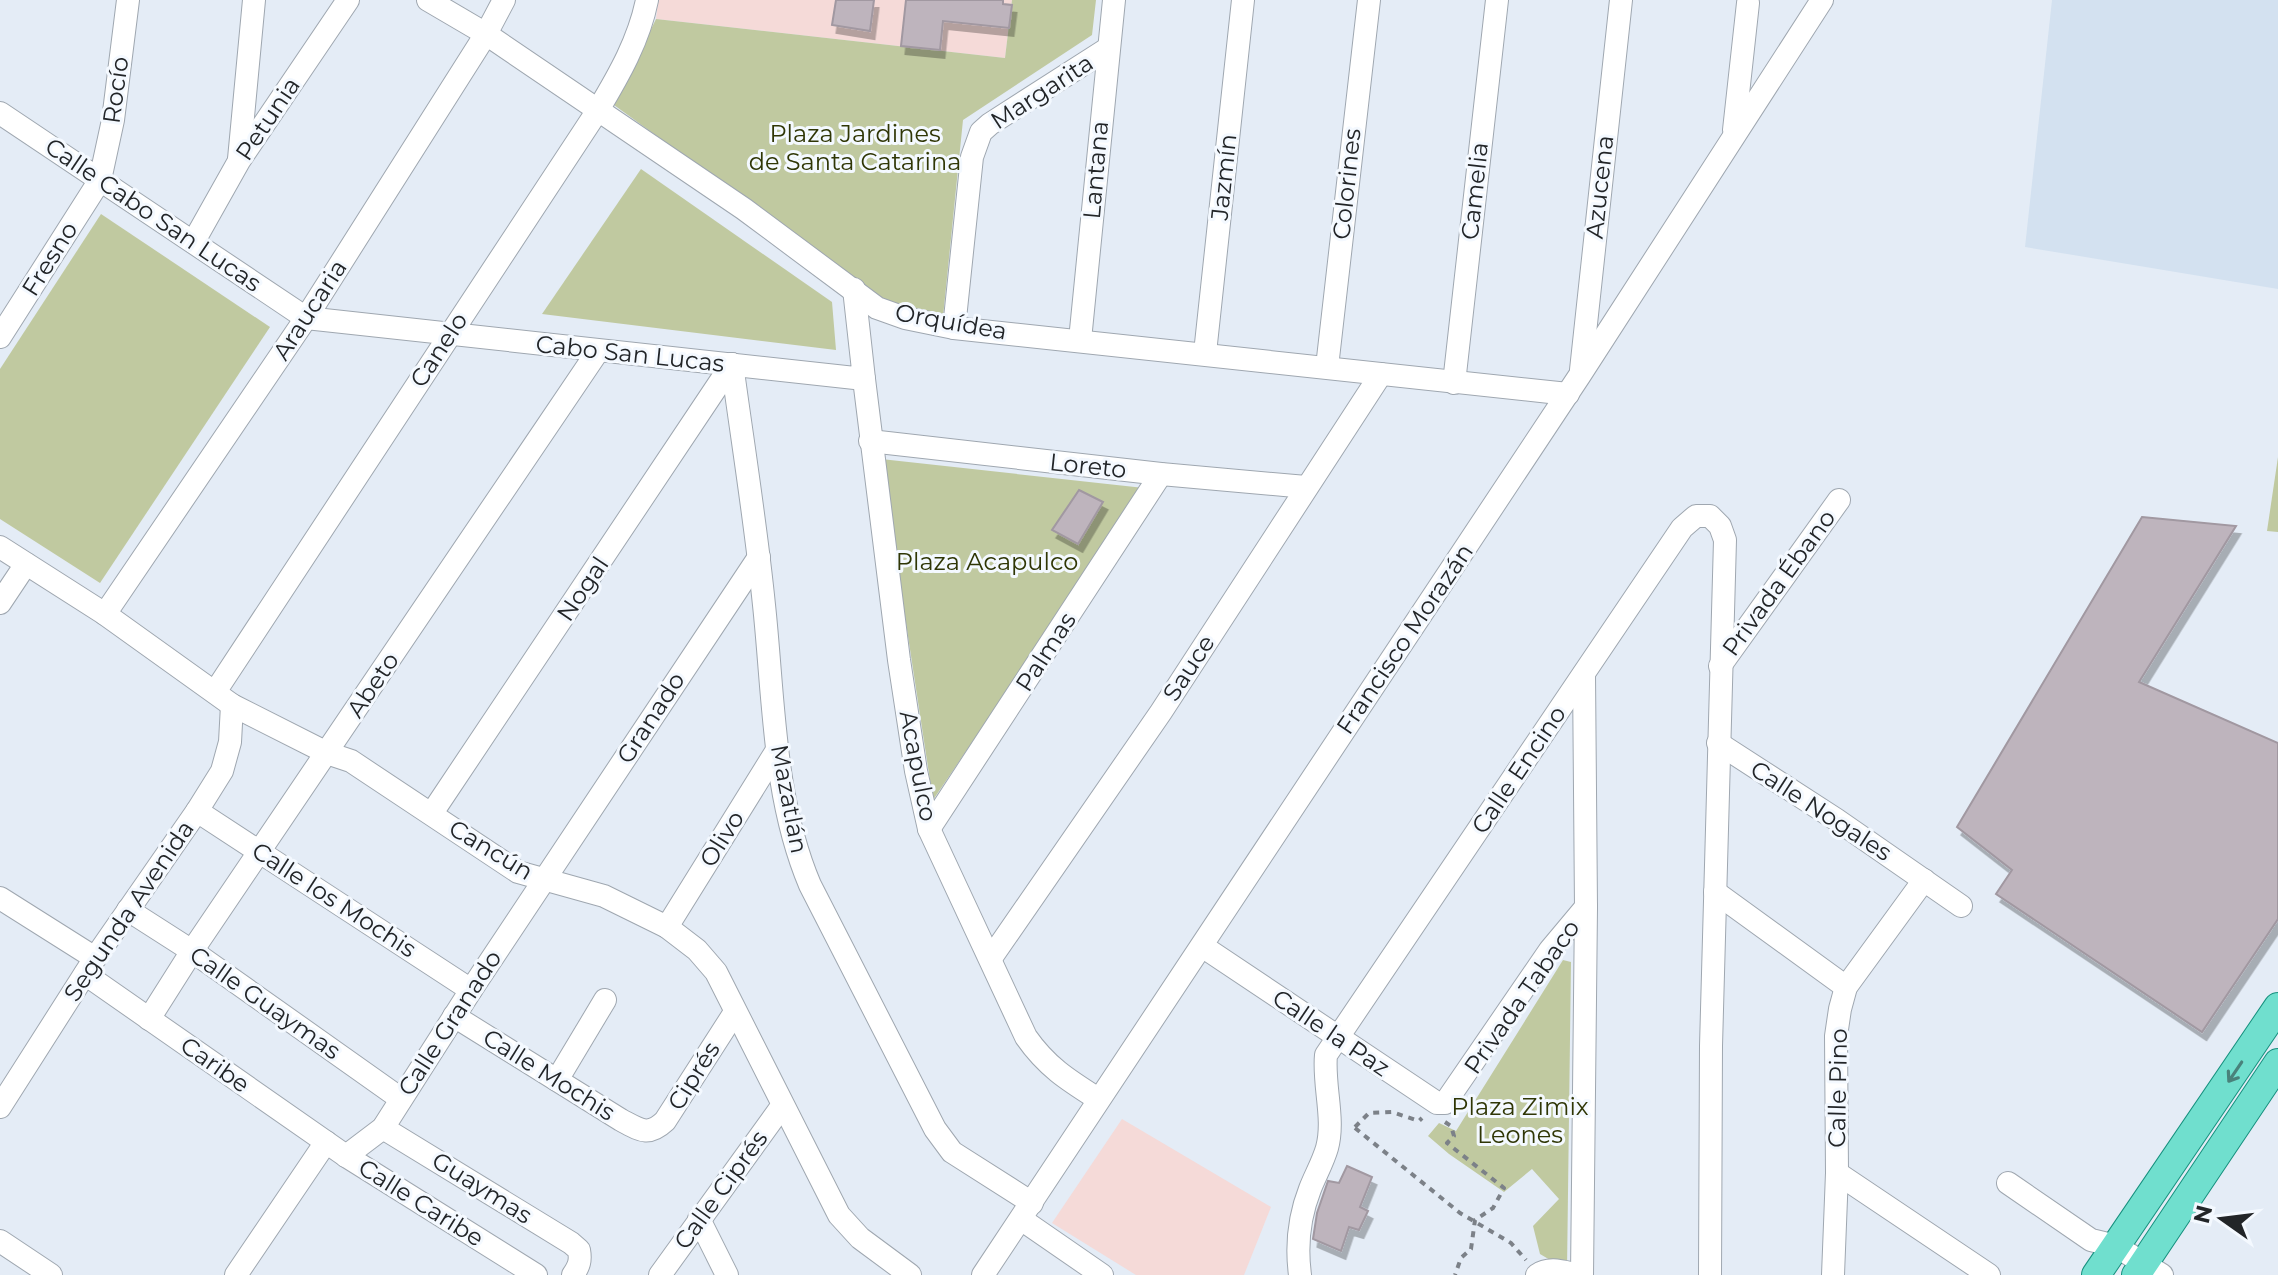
<svg xmlns="http://www.w3.org/2000/svg" width="2278" height="1275" viewBox="0 0 2278 1275" font-family="Montserrat,sans-serif">
<defs>
<filter id="shadow"><feDropShadow dx="4.5" dy="8" stdDeviation="0" flood-color="#0004"/></filter>
</defs>
<rect width="100%" height="100%" fill="#e4ecf6"/>
<!-- built -->
<path fill="#d3e1f0" d="M 2052,0 L 2278,0 L 2278,289 L 2025,247 Z"/>
<!-- education -->
<g fill="#f5dad8">
<path d="M 658,0 L 1012,0 L 1005,58 L 656,19 Z"/>
<path d="M 1122,1119 L 1271,1207 L 1244,1275 L 1136,1275 L 1052,1223 Z"/>
</g>
<!-- green -->
<g fill="#c0c9a0">
<path d="M 1012,0 L 1096,0 L 1092,35 L 963,120 L 943,317 L 924,315 L 883,300 L 614,105 L 656,19 L 1005,58 Z"/>
<path d="M 641,169 L 832,302 L 836,350 L 542,314 Z"/>
<path d="M 101,214 L 270,327 L 100,583 L 0,519 L 0,369 Z"/>
<path d="M 2278,457 L 2278,532 L 2267,531 Z"/>
<path d="M 881,459 L 1144,488 L 933,800 Z"/>
<path d="M 1563,960 L 1571,962 L 1567,1270 L 1540,1254 L 1533,1226 L 1559,1199 L 1532,1169 L 1504,1192 L 1449,1154 L 1428,1136 L 1439,1123 L 1456,1131 Z"/>
</g>
<!-- building -->
<g fill="#beb4bd" stroke="#a198a1" stroke-width="2" filter="url(#shadow)">
<path d="M 836,0 L 874,0 L 870,31 L 832,25 Z"/>
<path d="M 906,0 L 1003,0 L 1003,4 L 1012,5 L 1009,28 L 943,21 L 940,50 L 901,46 Z"/>
<path d="M 1079,490 L 1103,502 L 1078,544 L 1052,530 Z"/>
<path d="M 2142,517 L 2236,526 L 2139,682 L 2278,743 L 2278,919 L 2202,1032 L 1996,894 L 2012,870 L 1957,827 Z"/>
<path d="M 1347,1166 L 1372,1177 L 1360,1207 L 1368,1211 L 1359,1230 L 1349,1227 L 1341,1251 L 1313,1239 L 1317,1213 L 1328,1181 L 1339,1183 Z"/>
</g>
<g fill="none" stroke-linecap="round" stroke-linejoin="round">
<!-- minor casing -->
<g stroke="#9fa7b0" stroke-width="24">
<g id="minor">
<path d="M 428,0 L 486,34 L 744,209 L 877,308 L 905,318 L 954,328 L 1568,394"/>
<path d="M 0,113 L 306,318 L 864,379 L 854,289"/>
<path d="M 1734,130 L 1748,3"/>
<path d="M 239,159 L 254,0"/>
<path d="M 194,241 L 239,161 L 348,0"/>
<path d="M 954,328 L 972,157 L 981,132 L 990,124 L 1107,49"/>
<path d="M 0,337 L 100,180 L 113,120 L 128,0"/>
<path d="M 1080,340 L 1114,0"/>
<path d="M 1205,353 L 1243,0"/>
<path d="M 732,364 C 743,445 756,525 764,605 C 774,699 773,798 810,885 L 935,1129 L 952,1152 L 1032,1203"/>
<path d="M 1327,367 L 1369,0"/>
<path d="M 1581,370 L 1621,0"/>
<path d="M 864,379 L 899,660 L 916,771 L 929,829 L 1026,1037 C 1047,1067 1068,1080 1098,1099"/>
<path d="M 1454,383 L 1497,0"/>
<path d="M 870,441 L 1161,474 L 1306,487"/>
<path d="M 0,547 L 105,614 L 232,705 L 327,753 L 351,761 L 518,872 L 604,896 L 667,927 L 697,950 L 716,972 L 839,1215 L 860,1238 L 910,1275"/>
<path d="M 0,603 L 26,564"/>
<path d="M 105,614 L 306,318 L 486,34 L 504,0"/>
<path d="M 1720,666 L 1839,500"/>
<path d="M 215,692 L 598,110 C 619,75 639,40 647,0"/>
<path d="M 1718,743 L 1837,820 L 1961,906"/>
<path d="M 197,811 L 471,990"/>
<path d="M 432,813 L 732,364"/>
<path d="M 929,829 L 1161,474"/>
<path d="M 1715,892 L 1846,987"/>
<path d="M 0,898 L 95,958"/>
<path d="M 128,910 L 192,951 L 401,1099"/>
<path d="M 667,927 L 777,750"/>
<path d="M 1202,946 L 1437,1103 L 1445,1103 L 1550,950 L 1586,907"/>
<path d="M 991,958 L 1161,712 L 1381,374"/>
<path d="M 85,974 L 346,1156 L 536,1275"/>
<path d="M 454,1016 L 621,1120 C 640,1130 648,1137 665,1121 L 735,1012"/>
<path d="M 149,1019 L 192,951 L 598,351"/>
<path d="M 557,1080 L 605,1000"/>
<path d="M 0,1107 L 95,958 L 197,811 L 222,771 L 230,742 L 232,705"/>
<path d="M 383,1128 L 571,1243 L 579,1250 C 581,1261 579,1266 573,1275"/>
<path d="M 346,1156 L 383,1128 L 471,990 L 759,557"/>
<path d="M 1837,1173 L 1989,1275"/>
<path d="M 2008,1183 L 2091,1240 L 2116,1246 L 2162,1275"/>
<path d="M 699,1219 L 727,1275"/>
<path d="M 1021,1219 L 1102,1275"/>
<path d="M 0,1241 L 51,1275"/>
<path d="M 236,1275 L 326,1142"/>
<path d="M 660,1275 L 782,1106"/>
<path d="M 983,1275 L 1580,375 L 1822,0"/>
<path d="M 1300,1275 C 1296,1245 1299,1217 1310,1189 C 1315,1176 1323,1162 1327,1148 C 1335,1119 1323,1085 1326,1055 L 1682,528 L 1696,516 L 1710,516 L 1720,526 L 1725,540 L 1711,1046 L 1710,1275"/>
<path d="M 1537,1275 C 1550,1266 1564,1272 1579,1275"/>
<path d="M 1582,1275 L 1586,907 L 1584,674"/>
<path d="M 1833,1275 L 1837,1173 L 1836,1036 L 1840,1009 L 1846,987 L 1924,880"/>
</g>
</g>
<!-- major casing -->
<g stroke="#16907e" stroke-width="30">
<g id="major">
<path d="M 2096,1275 L 2278,1007"/>
<path d="M 2136,1275 L 2278,1063"/>
</g>
</g>
<!-- path -->
<g stroke="#7c8188" stroke-width="4" stroke-dasharray="6 6" stroke-linecap="butt">
<path d="M 1445,1122 L 1451,1126 L 1454,1136 L 1447,1143 L 1504,1188 L 1493,1208 L 1475,1220 L 1471,1249 L 1461,1258 L 1455,1275"/>
<path d="M 1355,1127 L 1369,1113 L 1392,1112 L 1419,1121 L 1422,1118"/>
<path d="M 1355,1128 L 1460,1213 L 1511,1243 L 1526,1260"/>
</g>
<!-- minor -->
<use href="#minor" stroke="#fff" stroke-width="22"/>
<!-- major -->
<use href="#major" stroke="#70dfce" stroke-width="28"/>
</g>
<!-- one-way arrows -->
<defs><path id="oneway-shaft" d="M-6 0H5M1.5-3L5.5 0L1.5 3" fill="none" stroke-width="1.6" stroke-linecap="round" stroke-linejoin="round" transform="scale(2)"/></defs>
<use stroke="#49827b" href="#oneway-shaft" transform="translate(2235 1072) rotate(124)"/>
<g text-anchor="middle" stroke-width="6" stroke-linejoin="round" paint-order="stroke">
<!-- street labels -->
<g font-size="24" fill="#222528" stroke="#f4f9ff">
<text transform="translate(116 90) rotate(-82)" y="8">Rocío</text>
<text transform="translate(1042 92) rotate(-33)" y="8">Margarita</text>
<text transform="translate(268 119) rotate(-56)" y="8">Petunia</text>
<text transform="translate(1096 170) rotate(-85)" y="8">Lantana</text>
<text transform="translate(1224 177) rotate(-84)" y="8">Jazmín</text>
<text transform="translate(1347 184) rotate(-84)" y="8">Colorines</text>
<text transform="translate(1600 187) rotate(-84)" y="8">Azucena</text>
<text transform="translate(1475 191) rotate(-84)" y="8">Camelia</text>
<text transform="translate(153 215) rotate(34)" y="8">Calle Cabo San Lucas</text>
<text transform="translate(50 259) rotate(-58)" y="8">Fresno</text>
<text transform="translate(310 310) rotate(-57)" y="8">Araucaria</text>
<text transform="translate(951 322) rotate(10)" y="8">Orquídea</text>
<text transform="translate(439 350) rotate(-57)" y="8">Canelo</text>
<text transform="translate(630 354) rotate(6)" y="8">Cabo San Lucas</text>
<text transform="translate(1088 466) rotate(6)" y="8">Loreto</text>
<text transform="translate(1779 583) rotate(-54)" y="8">Privada Ébano</text>
<text transform="translate(583 589) rotate(-56)" y="8">Nogal</text>
<text transform="translate(1405 639) rotate(-56)" y="8">Francisco Morazán</text>
<text transform="translate(1046 652) rotate(-57)" y="8">Palmas</text>
<text transform="translate(1189 668) rotate(-57)" y="8">Sauce</text>
<text transform="translate(373 685) rotate(-56)" y="8">Abeto</text>
<text transform="translate(651 718) rotate(-57)" y="8">Granado</text>
<text transform="translate(918 766) rotate(79)" y="8">Acapulco</text>
<text transform="translate(1519 770) rotate(-56)" y="8">Calle Encino</text>
<text transform="translate(789 799) rotate(79)" y="8">Mazatlán</text>
<text transform="translate(1821 811) rotate(33)" y="8">Calle Nogales</text>
<text transform="translate(722 839) rotate(-58)" y="8">Olivo</text>
<text transform="translate(491 850) rotate(31)" y="8">Cancún</text>
<text transform="translate(334 900) rotate(33)" y="8">Calle los Mochis</text>
<text transform="translate(129 911) rotate(-56)" y="8">Segunda Avenida</text>
<text transform="translate(1522 997) rotate(-55)" y="8">Privada Tabaco</text>
<text transform="translate(265 1003) rotate(35)" y="8">Calle Guaymas</text>
<text transform="translate(450 1023) rotate(-57)" y="8">Calle Granado</text>
<text transform="translate(1331 1033) rotate(34)" y="8">Calle la Paz</text>
<text transform="translate(215 1065) rotate(35)" y="8">Caribe</text>
<text transform="translate(549 1075) rotate(32)" y="8">Calle Mochis</text>
<text transform="translate(694 1076) rotate(-58)" y="8">Ciprés</text>
<text transform="translate(1838 1088) rotate(-89)" y="8">Calle Pino</text>
<text transform="translate(482 1188) rotate(32)" y="8">Guaymas</text>
<text transform="translate(721 1190) rotate(-54)" y="8">Calle Ciprés</text>
<text transform="translate(421 1203) rotate(32)" y="8">Calle Caribe</text>
</g>
<!-- park labels -->
<g font-size="24" fill="#2f3605" stroke="#f4f9ff">
<text x="855" y="142">Plaza Jardines<tspan x="855" dy="28">de Santa Catarina</tspan></text>
<text x="987" y="570">Plaza Acapulco</text>
<text x="1520" y="1115">Plaza Zimix<tspan x="1520" dy="28">Leones</tspan></text>
</g>
</g>
<!-- north arrow -->
<g transform="translate(2222 1219) rotate(284)" stroke="#f4f9ff" stroke-width="6" paint-order="stroke">
<path d="M0-6L14 30L0 20L-14 30Z" fill="#222528"/>
<text y="-12" font-size="22" font-weight="bold" text-anchor="middle" fill="#222528">N</text>
</g>
</svg>
